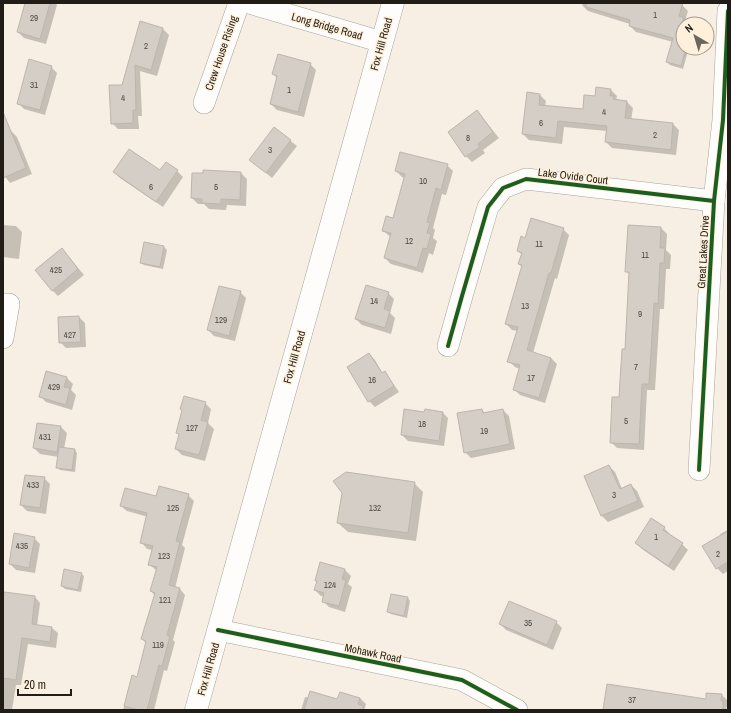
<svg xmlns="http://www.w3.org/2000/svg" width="731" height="713" viewBox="0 0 731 713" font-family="'Archivo Narrow',sans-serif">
<rect width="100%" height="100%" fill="#f7efe4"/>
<!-- shadow -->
<g fill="#0003">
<path d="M 27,3 L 55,3 L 57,5 L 46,44 L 24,38 L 18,32 Z"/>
<path d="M 583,3 L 673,3 L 682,5 L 688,11 L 684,24 L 683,24 L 683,48 L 689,48 L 683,69 L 670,65 L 667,62 L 673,42 L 636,32 L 630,26 L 630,24 L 588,11 L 582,5 Z"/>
<path d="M 140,23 L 163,29 L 169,35 L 157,76 L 140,71 L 142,116 L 138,116 L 139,129 L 118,129 L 112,123 Z"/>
<path d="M 310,64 L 316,70 L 304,117 L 277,110 L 271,104 L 278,79 L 273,74 Z"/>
<path d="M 51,67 L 57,73 L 45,115 L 24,109 L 18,103 Z"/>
<path d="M 611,90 L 617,96 L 616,100 L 627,102 L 633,108 L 631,120 L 673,124 L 679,130 L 676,155 L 612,148 L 606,142 L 607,131 L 564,127 L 562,144 L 529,140 L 523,134 L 528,94 L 540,95 L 546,101 L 545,106 L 583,111 L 596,97 Z"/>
<path d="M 477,111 L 499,138 L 483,150 L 485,153 L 472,162 L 466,156 Z"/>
<path d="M 274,128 L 297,146 L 272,178 L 250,160 Z"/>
<path d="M 11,131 L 17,137 L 32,174 L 10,183 L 3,174 L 3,134 Z"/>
<path d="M 166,164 L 177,171 L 183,177 L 163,207 L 120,178 L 114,172 L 161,172 Z"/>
<path d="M 447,165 L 453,171 L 446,195 L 442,194 L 433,228 L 435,230 L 433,238 L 437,241 L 433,255 L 429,253 L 423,273 L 391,264 L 385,258 L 391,237 L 383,231 L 394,219 L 405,178 L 402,177 L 396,171 Z"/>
<path d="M 204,171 L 241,173 L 247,179 L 246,206 L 227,205 L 226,210 L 209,209 L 204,204 L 198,204 L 192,198 L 204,174 Z"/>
<path d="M 3,225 L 16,226 L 22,232 L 19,259 L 3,257 Z"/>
<path d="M 629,226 L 661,228 L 667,234 L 666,250 L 671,255 L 670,269 L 666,269 L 664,309 L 660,309 L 655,390 L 647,390 L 644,450 L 617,448 L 611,442 L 620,398 L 626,350 L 630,275 L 626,271 Z"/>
<path d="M 563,229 L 569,235 L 557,279 L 555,278 L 533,353 L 551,358 L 557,364 L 545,403 L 520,395 L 514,389 L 520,369 L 515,367 L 509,361 L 518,331 L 512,330 L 506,324 L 522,267 L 519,264 L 522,255 L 518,251 L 526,239 Z"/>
<path d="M 145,243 L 164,247 L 167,250 L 163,269 L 144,265 L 141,262 Z"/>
<path d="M 68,256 L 84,275 L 58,296 L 52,290 Z"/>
<path d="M 240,292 L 246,298 L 235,341 L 214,336 L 208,330 Z"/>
<path d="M 388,293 L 394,299 L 390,313 L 395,318 L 391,334 L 362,325 L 356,319 Z"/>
<path d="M 79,317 L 85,323 L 86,347 L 66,348 L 60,342 Z"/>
<path d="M 369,354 L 375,360 L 383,374 L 385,373 L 390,379 L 399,392 L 375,407 L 369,401 Z"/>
<path d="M 47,372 L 67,378 L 73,384 L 71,390 L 76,395 L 72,410 L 46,402 L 40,396 Z"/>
<path d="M 205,403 L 211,409 L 208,423 L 214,429 L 205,461 L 182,455 L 176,449 L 180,435 L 177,432 Z"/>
<path d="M 482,410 L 486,414 L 503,410 L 509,416 L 515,449 L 471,458 L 465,452 Z"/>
<path d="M 442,412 L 448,418 L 444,446 L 408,441 L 402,435 L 425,414 Z"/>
<path d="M 38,424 L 61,427 L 67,433 L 64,449 L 75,450 L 77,453 L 75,472 L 60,470 L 57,467 L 59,457 L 40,454 L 34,448 Z"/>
<path d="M 609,466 L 615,472 L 622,489 L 631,485 L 637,491 L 644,507 L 608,522 L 602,516 Z"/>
<path d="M 44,478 L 50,484 L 46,514 L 27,511 L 21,505 Z"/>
<path d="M 414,483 L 423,492 L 416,541 L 348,532 L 338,523 Z"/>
<path d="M 188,495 L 194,501 L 182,545 L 185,548 L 175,588 L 180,589 L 185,595 L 173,640 L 175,642 L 167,671 L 164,670 L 154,710 L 123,710 L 133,677 L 138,678 L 147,644 L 142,639 L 155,596 L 151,591 L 157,571 L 149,564 L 153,550 L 147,549 L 142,543 L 148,517 L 127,511 L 121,506 L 157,498 Z"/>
<path d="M 664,528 L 670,534 L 669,535 L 682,544 L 688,550 L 674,571 L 642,549 L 636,543 Z"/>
<path d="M 728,530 L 728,571 L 723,574 L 717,568 L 722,536 L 720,534 Z"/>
<path d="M 34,538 L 40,544 L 35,573 L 16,570 L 10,564 Z"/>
<path d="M 345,570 L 351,576 L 348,584 L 352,587 L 345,612 L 329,607 L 323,601 L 324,596 L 321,596 L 315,590 L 317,582 L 316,580 Z"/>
<path d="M 81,574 L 84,576 L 81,592 L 65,589 L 62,586 Z"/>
<path d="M 35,597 L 40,603 L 37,626 L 52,628 L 58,633 L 56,648 L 28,644 L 21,685 L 16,685 L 12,710 L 3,710 L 3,608 Z"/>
<path d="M 408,598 L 410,601 L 407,618 L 391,614 L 388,612 Z"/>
<path d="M 556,622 L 562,628 L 553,650 L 506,630 L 500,624 Z"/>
<path d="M 707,693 L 722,695 L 728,701 L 726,710 L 606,710 L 707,700 Z"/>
<path d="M 305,697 L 337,703 L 360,698 L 366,704 L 364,710 L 301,710 Z"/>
</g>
<!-- building -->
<g fill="#d5cec7" stroke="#bdb5ae">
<path d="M 25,3 L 50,3 L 40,39 L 17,32 Z"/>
<path d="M 586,3 L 683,3 L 679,16 L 683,17 L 683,48 L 686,48 L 681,66 L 666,62 L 673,38 L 629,26 L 630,20 L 586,7 Z"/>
<path d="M 140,21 L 163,28 L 151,70 L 135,65 L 136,110 L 133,110 L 133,123 L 111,124 L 109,85 L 122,85 Z"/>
<path d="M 278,54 L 311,63 L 298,112 L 270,104 L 277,76 L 272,74 Z"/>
<path d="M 29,59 L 52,66 L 40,110 L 17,104 Z"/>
<path d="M 596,87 L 611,89 L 610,96 L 614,96 L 613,99 L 627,101 L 625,118 L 673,123 L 671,150 L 605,142 L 607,126 L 558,121 L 556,138 L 522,134 L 527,92 L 540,94 L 539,105 L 583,109 L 584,95 L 595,96 Z"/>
<path d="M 477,110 L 493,132 L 478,144 L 480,147 L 465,157 L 448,132 Z"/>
<path d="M 3,112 L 26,168 L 3,178 Z"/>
<path d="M 274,127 L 291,140 L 266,173 L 249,160 Z"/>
<path d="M 129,149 L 160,170 L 166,162 L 178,170 L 156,202 L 113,172 Z"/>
<path d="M 400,152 L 448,164 L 441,190 L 436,188 L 427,222 L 430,223 L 427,233 L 431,234 L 427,249 L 423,248 L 417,268 L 384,258 L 391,233 L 382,231 L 386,216 L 393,218 L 405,174 L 395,171 Z"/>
<path d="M 203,170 L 241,172 L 240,200 L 221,199 L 221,204 L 202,203 L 202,199 L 191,198 L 192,173 L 203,173 Z"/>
<path d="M 531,218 L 564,228 L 551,273 L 549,273 L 527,350 L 551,358 L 539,398 L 513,390 L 520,365 L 507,362 L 518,327 L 505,324 L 522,265 L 518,264 L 522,253 L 517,251 L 521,236 L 525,238 Z"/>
<path d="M 628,225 L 661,227 L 660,248 L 665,248 L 664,263 L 660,263 L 658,304 L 654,303 L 649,384 L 642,384 L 639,444 L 610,443 L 612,397 L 619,397 L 622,349 L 625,349 L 629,272 L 625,272 Z"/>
<path d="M 144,242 L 164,246 L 160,267 L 140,263 Z"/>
<path d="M 62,248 L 78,269 L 52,291 L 35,270 Z"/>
<path d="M 366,285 L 389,292 L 384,309 L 390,311 L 385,328 L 355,319 Z"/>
<path d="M 219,286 L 241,291 L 229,336 L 207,330 Z"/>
<path d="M 79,316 L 81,342 L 59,343 L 58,317 Z"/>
<path d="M 369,353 L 382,373 L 385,371 L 394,386 L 368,402 L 347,367 Z"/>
<path d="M 46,371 L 67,377 L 64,387 L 70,388 L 66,405 L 39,397 Z"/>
<path d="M 184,396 L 206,402 L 201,420 L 208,422 L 199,455 L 175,449 L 179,434 L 176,433 L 182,410 L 180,409 Z"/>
<path d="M 404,409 L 424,412 L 425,409 L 443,412 L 439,441 L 401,435 Z"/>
<path d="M 482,409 L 483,413 L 503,409 L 510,444 L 464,453 L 457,413 Z"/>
<path d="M 37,423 L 61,426 L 57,452 L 33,448 Z"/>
<path d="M 59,447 L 75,449 L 72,470 L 56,468 Z"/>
<path d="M 609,465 L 620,489 L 631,484 L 638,501 L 601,516 L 584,476 Z"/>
<path d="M 346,472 L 415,482 L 408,533 L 337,523 L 342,493 L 333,481 Z"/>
<path d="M 25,475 L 45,477 L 40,508 L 20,505 Z"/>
<path d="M 159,486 L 189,494 L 176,541 L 180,542 L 169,585 L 180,588 L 167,635 L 170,636 L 162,666 L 159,665 L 147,710 L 138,710 L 124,706 L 132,675 L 137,677 L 146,641 L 141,639 L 155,593 L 150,591 L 157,567 L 148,565 L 153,546 L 140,543 L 147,513 L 120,506 L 125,488 L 156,496 Z"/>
<path d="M 651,518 L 665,527 L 663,530 L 683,543 L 668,566 L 635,543 Z"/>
<path d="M 728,531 L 728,562 L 716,569 L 702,546 Z"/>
<path d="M 14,533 L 35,537 L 29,568 L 9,564 Z"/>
<path d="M 320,562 L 345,569 L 342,579 L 346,580 L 339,606 L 322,602 L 324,593 L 314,590 L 317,581 L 315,581 Z"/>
<path d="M 64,569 L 82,573 L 78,590 L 61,586 Z"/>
<path d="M 4,592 L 35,596 L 32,624 L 52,627 L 50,642 L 22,638 L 16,680 L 3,678 L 3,601 Z"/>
<path d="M 391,594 L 408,597 L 404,616 L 387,612 Z"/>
<path d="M 509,601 L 557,621 L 547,645 L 499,624 Z"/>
<path d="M 607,684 L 706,699 L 706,693 L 722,694 L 721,701 L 723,701 L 723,710 L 603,710 Z"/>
<path d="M 310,691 L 337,699 L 340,692 L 360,698 L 358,704 L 363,706 L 363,710 L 304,710 Z"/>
</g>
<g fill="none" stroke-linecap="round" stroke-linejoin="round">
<!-- minor casing -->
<g stroke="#a8a39a" stroke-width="22">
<g id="minor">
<path d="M 249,3 L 382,42"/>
<path d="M 204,103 L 239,3"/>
<path d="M 3,304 L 9,304 L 3,338"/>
<path d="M 448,346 L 462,296 L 488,207 L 503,188 L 526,179 L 714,201"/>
<path d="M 699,470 L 714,201 L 723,120 L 728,11"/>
<path d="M 218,630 L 462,680 L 517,710"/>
</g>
</g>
<!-- secondary casing -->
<g stroke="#a8a39a" stroke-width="23">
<path id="secondary" d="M 196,710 L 393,3"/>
</g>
<!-- minor -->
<use href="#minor" stroke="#fefdfb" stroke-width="21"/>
<!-- secondary -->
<use href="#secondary" stroke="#fefdfb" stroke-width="22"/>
<!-- cycleway casing -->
<g stroke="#fff0dc" stroke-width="6">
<g id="cycleway">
<path d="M 448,346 L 462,296 L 488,207 L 503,188 L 526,179 L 714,201"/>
<path d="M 699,470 L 714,201 L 723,120 L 728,11"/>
<path d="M 218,630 L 462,680 L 517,710"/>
</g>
</g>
<!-- cycleway -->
<use href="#cycleway" stroke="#1b5e20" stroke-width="4"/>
</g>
<g text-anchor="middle" stroke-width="3" stroke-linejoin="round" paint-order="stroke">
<!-- number labels -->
<g font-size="9" fill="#4e4842">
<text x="655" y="18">1</text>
<text x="34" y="21">29</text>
<text x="146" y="49">2</text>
<text x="34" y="88">31</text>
<text x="289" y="93">1</text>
<text x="123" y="101">4</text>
<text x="604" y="115">4</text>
<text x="541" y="126">6</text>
<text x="655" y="138">2</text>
<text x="468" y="141">8</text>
<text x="270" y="153">3</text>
<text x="423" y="184">10</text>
<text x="151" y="190">6</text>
<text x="216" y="190">5</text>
<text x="409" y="244">12</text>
<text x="539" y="247">11</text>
<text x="645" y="258">11</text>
<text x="56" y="273">425</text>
<text x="374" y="304">14</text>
<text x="525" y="309">13</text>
<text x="640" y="317">9</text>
<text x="221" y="323">129</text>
<text x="70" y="338">427</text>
<text x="636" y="370">7</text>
<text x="531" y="381">17</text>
<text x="372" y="383">16</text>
<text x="54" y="390">429</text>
<text x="626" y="424">5</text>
<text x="422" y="427">18</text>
<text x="192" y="431">127</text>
<text x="484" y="434">19</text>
<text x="45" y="440">431</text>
<text x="33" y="488">433</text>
<text x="614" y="498">3</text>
<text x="173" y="511">125</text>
<text x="375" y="511">132</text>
<text x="656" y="540">1</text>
<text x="22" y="549">435</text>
<text x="718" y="557">2</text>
<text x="164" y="559">123</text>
<text x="330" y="588">124</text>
<text x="165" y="603">121</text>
<text x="528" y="626">35</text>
<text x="158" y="648">119</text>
<text x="632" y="703">37</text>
</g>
<!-- street labels -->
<g font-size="11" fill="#211c15" stroke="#fff0dc">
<text transform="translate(327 26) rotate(16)" y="4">Long Bridge Road</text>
<text transform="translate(381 44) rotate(-74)" y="4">Fox Hill Road</text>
<text transform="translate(221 53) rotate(-71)" y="4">Crew House Rising</text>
<text transform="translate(573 176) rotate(7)" y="4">Lake Ovide Court</text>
<text transform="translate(703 252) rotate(-87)" y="4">Great Lakes Drive</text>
<text transform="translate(294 357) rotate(-74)" y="4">Fox Hill Road</text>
<text transform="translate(373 653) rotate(12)" y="4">Mohawk Road</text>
<text transform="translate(208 669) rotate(-74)" y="4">Fox Hill Road</text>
</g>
</g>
<!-- border -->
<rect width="731" height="713" fill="none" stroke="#211c15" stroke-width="8"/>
<!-- north arrow -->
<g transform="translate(695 36) rotate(322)"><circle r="19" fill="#fff0dc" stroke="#a69b8c"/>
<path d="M0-3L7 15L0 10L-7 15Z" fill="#6c665d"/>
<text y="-6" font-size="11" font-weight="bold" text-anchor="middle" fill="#211c15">N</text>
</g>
<!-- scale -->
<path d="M18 689v6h53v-6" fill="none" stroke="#211c15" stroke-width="2"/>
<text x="24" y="689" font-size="12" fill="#211c15" stroke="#fff0dc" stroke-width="3" paint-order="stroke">20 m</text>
</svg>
